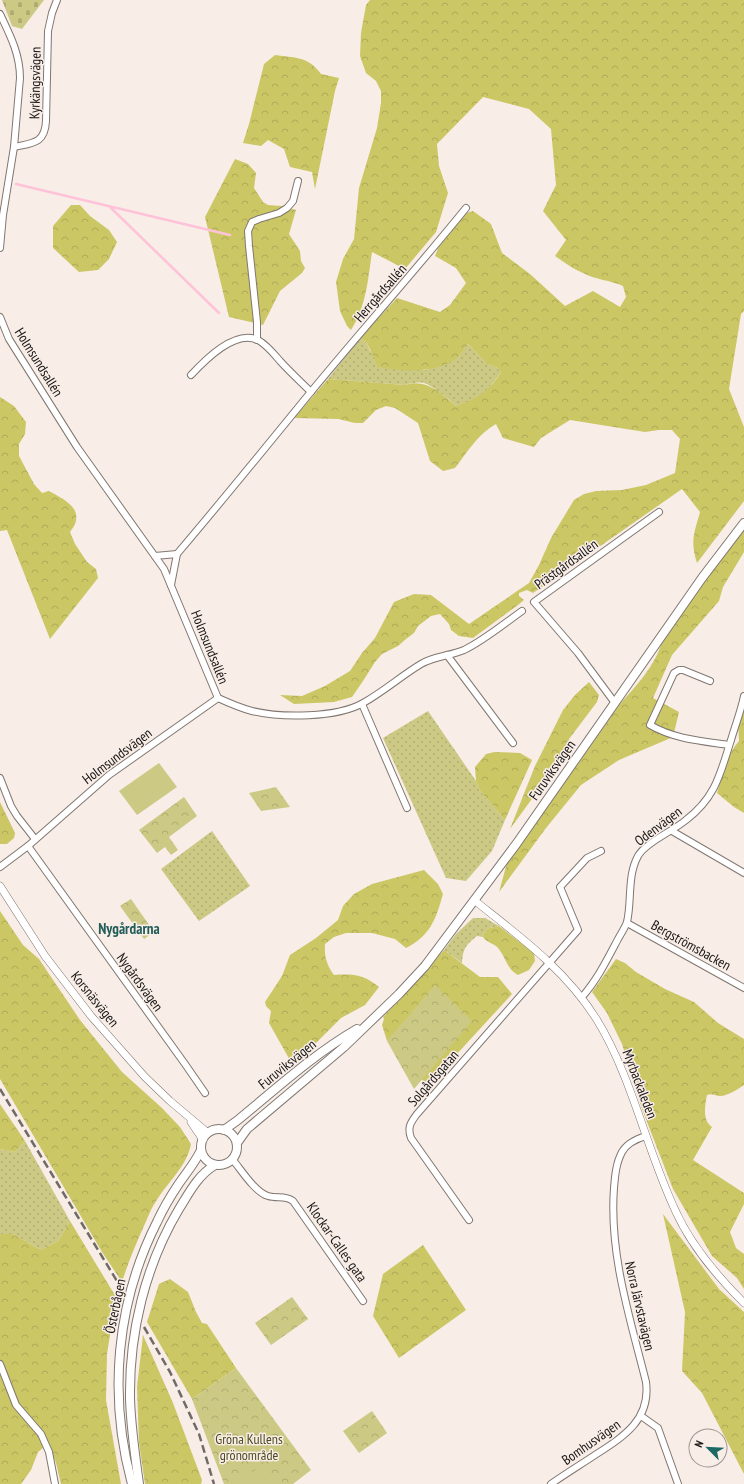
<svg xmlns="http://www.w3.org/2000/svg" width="744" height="1484" viewBox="0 0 744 1484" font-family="'PT Sans Narrow',sans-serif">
<defs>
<pattern id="grass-dots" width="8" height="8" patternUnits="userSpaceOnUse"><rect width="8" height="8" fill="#ccc985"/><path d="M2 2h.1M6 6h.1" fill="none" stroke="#aeac72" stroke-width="1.8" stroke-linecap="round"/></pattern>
<pattern id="forest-crowns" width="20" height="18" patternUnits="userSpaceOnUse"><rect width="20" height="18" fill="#ccc765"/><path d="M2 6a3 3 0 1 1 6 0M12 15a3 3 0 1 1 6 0" fill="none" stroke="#aeaa57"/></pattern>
<pattern id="cemetery-stones" width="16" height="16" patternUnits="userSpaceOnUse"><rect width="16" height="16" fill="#ccc985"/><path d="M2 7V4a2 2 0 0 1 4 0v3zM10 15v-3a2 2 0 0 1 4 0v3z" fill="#aeac72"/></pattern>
<pattern id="park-crowns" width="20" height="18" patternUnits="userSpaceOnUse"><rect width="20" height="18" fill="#ccc985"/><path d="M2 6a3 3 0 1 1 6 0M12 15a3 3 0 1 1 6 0" fill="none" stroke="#aeac72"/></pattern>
</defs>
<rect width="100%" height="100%" fill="#f8ede7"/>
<!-- grass -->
<g fill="url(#grass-dots)">
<path d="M 360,338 L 367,343 L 370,351 L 404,370 L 426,370 L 458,357 L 468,344 L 487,364 L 498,368 L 501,373 L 482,396 L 456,406 C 450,400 433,386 424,383 C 419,382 410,383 405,385 L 328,379 Z"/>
<path d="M 428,711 L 476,781 L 480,791 L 505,820 L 492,851 L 466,881 L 446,878 L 383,738 Z"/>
<path d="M 212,831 L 250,886 L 199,921 L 161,869 Z"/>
<path d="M 473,918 L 485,918 L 499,926 C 489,928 486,927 483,937 L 477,936 C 466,945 463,948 462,963 L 444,950 L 456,934 Z"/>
<path d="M 25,1141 L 70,1221 L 58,1241 L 41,1250 L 13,1234 L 0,1234 L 0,1149 L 15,1152 Z"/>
</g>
<!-- forest -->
<g fill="url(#forest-crowns)">
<path d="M 370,0 L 744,0 L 744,311 L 741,314 L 729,389 L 744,427 L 744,501 L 697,563 C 690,541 694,534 700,512 L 682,489 L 533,593 L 527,590 L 519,593 L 519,596 L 524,600 L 518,605 L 473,638 L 459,636 L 451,630 L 449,624 L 440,614 L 431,616 L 418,626 L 414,633 L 406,639 L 398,646 L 382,654 L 375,662 L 363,681 L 352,697 L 334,702 L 294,704 L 280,695 L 302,696 L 325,686 L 350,671 L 362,653 L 375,638 L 394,602 L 414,594 L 431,595 L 469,624 L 529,583 L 539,565 L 551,538 L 574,500 L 584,494 L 596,491 L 622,490 L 646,485 L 675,473 L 680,439 L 672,430 L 659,430 L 645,432 L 570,420 L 541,438 L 534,447 L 503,438 L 496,424 C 477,435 469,450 455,468 L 443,471 L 430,461 L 418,423 L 395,408 L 386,406 L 376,410 L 363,423 L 355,423 L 338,419 L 294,418 L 328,379 L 405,385 C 426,378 441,393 456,406 C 480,397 486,393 501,373 L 498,368 L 487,364 L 468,344 C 465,348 462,353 458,357 C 437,374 403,372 378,367 L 367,343 L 360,338 L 397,298 L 440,312 L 450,305 L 466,283 L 456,268 L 435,256 L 439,246 L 466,213 L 473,211 L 491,224 L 502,253 L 530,274 L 565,306 L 593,291 L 620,307 L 626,297 L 623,286 C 610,280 596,280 583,273 C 573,269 564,262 555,256 L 566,240 L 543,211 L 556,185 L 551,129 L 529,109 L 483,97 L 437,144 L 439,166 L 448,193 L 436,232 L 405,269 L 372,252 C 368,280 366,307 351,330 L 347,326 L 340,311 L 336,282 L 343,259 L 354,239 L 359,188 L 377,128 L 381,103 L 381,91 L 376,81 L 366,73 L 360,56 L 361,33 L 366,5 Z"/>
<path d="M 275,55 C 295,58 308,56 321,74 L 339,78 L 335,91 L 315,189 L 312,172 L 290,167 L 284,149 L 268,140 L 261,146 L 243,143 L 249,124 L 264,64 Z"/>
<path d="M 235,159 L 248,164 L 256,173 L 254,188 L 263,202 L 268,205 L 282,206 L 296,210 L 289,234 L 300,251 L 301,261 L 305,268 L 302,273 L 280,291 L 263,325 L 229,317 L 205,217 Z"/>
<path d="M 71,205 L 80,205 L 90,216 L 109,230 L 117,242 L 109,259 L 98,270 L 79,272 L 53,248 L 53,226 Z"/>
<path d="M 0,397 L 14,406 L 26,422 L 25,434 L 19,444 L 19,456 L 34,484 L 42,493 L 49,491 C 59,497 79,505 76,520 C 76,524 72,529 70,532 L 75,544 L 87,562 L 96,569 L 98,578 L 50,639 L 7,530 L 0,531 Z"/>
<path d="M 744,528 L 744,552 L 723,587 L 719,601 L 672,655 L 653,698 L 679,712 L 673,737 L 619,760 L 581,785 L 546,828 L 499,892 L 507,863 L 620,704 C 636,686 656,665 662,641 L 729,547 Z"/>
<path d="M 589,682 L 599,695 L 597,702 L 569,739 L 566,752 L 510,829 L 535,766 L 563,710 L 575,695 Z"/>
<path d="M 744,711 L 744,813 L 734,807 L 717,793 C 722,776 727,754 739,741 L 738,722 Z"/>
<path d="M 495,752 L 520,753 L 532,760 L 505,820 L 480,791 L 476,781 L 475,767 L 486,754 Z"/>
<path d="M 0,802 L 15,833 L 14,838 L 7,844 L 0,844 Z"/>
<path d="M 424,870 L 438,884 L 443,894 C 436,919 430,936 406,948 L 395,939 L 372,933 L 346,933 L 334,937 L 325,944 C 324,957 327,965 334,975 C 353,974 363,974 379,987 L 365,1005 L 341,1018 L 316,1043 L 291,1062 L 269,1023 L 271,1011 L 266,1006 L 265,1002 L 282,976 L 290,955 L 316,938 L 338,920 L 343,906 L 354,894 L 372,884 Z"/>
<path d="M 0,911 L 23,945 L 39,959 L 80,1020 L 122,1072 L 162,1108 L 180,1127 L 191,1144 C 187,1167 167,1182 155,1203 C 150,1210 147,1220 143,1228 C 135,1246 128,1263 122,1282 L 102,1252 L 0,1079 Z"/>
<path d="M 499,926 L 534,953 L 535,961 L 529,970 L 518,975 C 507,970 506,957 498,948 C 494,943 487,943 483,937 C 486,927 489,928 499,926 Z"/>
<path d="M 444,950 L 480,977 L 498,977 L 512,994 L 444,1068 L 427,1084 L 422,1080 L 421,1070 L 410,1026 L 387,1041 L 382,1025 L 384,1019 L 383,1017 Z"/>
<path d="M 616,959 L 625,963 L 636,972 L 665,989 L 694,1002 L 718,1023 L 744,1039 L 744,1085 C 738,1089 728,1096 720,1096 C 715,1096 712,1093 707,1095 C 705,1106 702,1120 712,1127 L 693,1160 L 744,1193 L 744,1204 L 730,1232 L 736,1248 L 744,1254 L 744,1289 L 737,1278 L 712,1256 L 673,1189 L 642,1109 L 622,1044 L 607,1013 L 592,992 Z"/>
<path d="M 0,1104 L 25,1141 L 15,1152 L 0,1149 Z"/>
<path d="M 663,1214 L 719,1289 L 744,1312 L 744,1474 L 702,1393 L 682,1371 L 685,1312 Z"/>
<path d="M 70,1221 L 116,1297 L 107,1354 L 106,1400 L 121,1484 L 61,1484 L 56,1463 L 49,1443 L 38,1452 L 31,1470 L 21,1484 L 0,1484 L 0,1234 L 13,1234 L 41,1250 L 58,1241 Z"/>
<path d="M 423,1245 L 466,1310 L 399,1358 L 373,1316 L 383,1274 Z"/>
<path d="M 170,1279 L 188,1292 L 196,1312 L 202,1323 L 207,1324 L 236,1368 L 192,1399 L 147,1322 L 159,1284 Z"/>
<path d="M 143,1335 L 173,1403 L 202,1480 L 201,1484 L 145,1484 L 139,1443 L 137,1387 Z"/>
</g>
<!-- cemetery -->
<path fill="url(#cemetery-stones)" d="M 2,0 L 44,0 L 22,29 L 12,26 Z"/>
<!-- park -->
<g fill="url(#park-crowns)">
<path d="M 276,787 L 290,807 L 261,811 L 249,793 Z"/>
<path d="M 184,797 L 197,816 L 169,837 L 178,850 L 171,855 L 165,847 L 157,853 L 139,830 Z"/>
<path d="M 131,899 L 154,932 L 144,939 L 120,906 Z"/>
<path d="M 435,985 L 472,1021 L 414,1089 L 387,1041 Z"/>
<path d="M 292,1297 L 308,1319 L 271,1345 L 255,1323 Z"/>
<path d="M 236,1368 L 311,1470 L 293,1484 L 224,1484 L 192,1399 Z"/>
<path d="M 372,1411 L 387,1433 L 359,1453 L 343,1431 Z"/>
</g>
<!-- pitch -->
<g fill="#ccc985">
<path d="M 159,763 L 177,787 L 137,815 L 119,791 Z"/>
<path d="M 264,1464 L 278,1483 L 236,1484 L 235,1484 Z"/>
</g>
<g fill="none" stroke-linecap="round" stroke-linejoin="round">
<!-- stream -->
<g stroke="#fec3d8" stroke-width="2.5">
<path d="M 16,184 L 230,235"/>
<path d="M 110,207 L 219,313"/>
</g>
<!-- minor casing -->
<g stroke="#807771" stroke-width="8">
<g id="minor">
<path d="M 0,14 C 10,35 20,54 20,78 L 14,147 L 3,215 L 0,248"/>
<path d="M 14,147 C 32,143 45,144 46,121 L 48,31 L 52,13 L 57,0"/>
<path d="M 0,317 L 9,339 L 77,447 L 164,569 L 218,698 C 229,703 240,708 252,711 C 281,718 337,718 363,703 C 383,692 401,676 421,664 C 434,656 450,656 464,650 C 483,641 505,623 522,611"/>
<path d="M 257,340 L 257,322 L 249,246 L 248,231 L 252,222 L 259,219 L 279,213 L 287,208 L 293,201 L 298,181"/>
<path d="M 191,375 C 205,360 235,329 258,340 C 267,345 274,354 280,361 C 290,372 301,382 311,392"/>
<path d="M 177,554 C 222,501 266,447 310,393 C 361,331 415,271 466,208"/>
<path d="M 155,556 L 177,554 L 171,585"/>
<path d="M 447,655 L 513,743"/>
<path d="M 710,681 L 683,670 L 679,670 L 674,673 L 650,725 C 674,739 701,741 729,745"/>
<path d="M 615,703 L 578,653 L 534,602 L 659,512"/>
<path d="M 362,704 L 407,808"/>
<path d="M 0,778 L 11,806 L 17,816 L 35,839"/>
<path d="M 672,831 L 744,873"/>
<path d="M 28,846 L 185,1064 L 205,1093"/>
<path d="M 0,867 L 28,846 L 109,775 L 218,698"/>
<path d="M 627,923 L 744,988"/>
<path d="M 582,997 C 597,980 607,960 617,941 C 620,935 625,928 627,922 C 632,901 627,876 638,856 C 645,843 673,831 686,820 C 716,797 720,774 731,740 C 735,726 741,711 744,696"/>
<path d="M 233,1160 C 242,1171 255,1192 268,1196 C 277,1199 285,1195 293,1201 L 363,1301"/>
<path d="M 469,1220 L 411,1138 C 407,1127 411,1122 417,1114 L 578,930 L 560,887 L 587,858 L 601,851"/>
<path d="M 0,1364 L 16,1405 L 41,1434 L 49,1452 L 55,1484"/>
<path d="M 641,1416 L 658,1428 L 678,1484"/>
<path d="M 551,1484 C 565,1474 580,1465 595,1455 C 623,1437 651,1420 646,1382 C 630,1318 609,1254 614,1188 C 615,1176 616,1163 622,1152 C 627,1143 636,1139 646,1136"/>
</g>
</g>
<!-- tertiary casing -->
<g stroke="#807771" stroke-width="8">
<g id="tertiary">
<path d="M 0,886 L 45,956 L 91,1016 L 145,1077 L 170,1101 L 208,1133"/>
<path d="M 474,900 C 519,936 566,970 597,1020 C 633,1079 646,1149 676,1212 C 692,1247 717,1276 744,1303"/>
<path d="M 191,1122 L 203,1140"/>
</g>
</g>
<!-- secondary casing -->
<g stroke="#807771" stroke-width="10">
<g id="secondary">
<circle cx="219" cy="1147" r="18"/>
<path d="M 224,1130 L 238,1120 C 277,1088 314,1054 357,1029"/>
<path d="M 237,1143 L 247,1129 L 344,1047 L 399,994 L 425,966 L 517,843 L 702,578 L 744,523"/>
<path d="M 132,1484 C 108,1396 116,1303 157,1222 C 163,1209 170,1197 178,1185 C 186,1173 195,1163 201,1150"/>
<path d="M 139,1484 C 135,1456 131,1428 130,1399 C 129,1333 145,1266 179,1209 C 189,1193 198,1175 215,1165"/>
</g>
</g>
<!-- minor -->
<use href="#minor" stroke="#fff" stroke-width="6"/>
<!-- tertiary -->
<use href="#tertiary" stroke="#fff" stroke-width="7"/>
<!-- secondary -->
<use href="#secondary" stroke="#fff" stroke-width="8"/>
<!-- rail -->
<g stroke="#716b67" stroke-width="2.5" stroke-dasharray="8 4" stroke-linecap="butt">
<path d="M 0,1089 L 120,1286"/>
<path d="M 144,1327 L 170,1372 L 199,1434 L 214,1484"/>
</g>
</g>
<g text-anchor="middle" stroke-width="3" stroke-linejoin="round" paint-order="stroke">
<!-- street labels -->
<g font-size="14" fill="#171412" stroke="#f8ede7">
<text transform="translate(35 83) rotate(-89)" y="5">Kyrkängsvägen</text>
<text transform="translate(380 293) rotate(-49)" y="5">Herrgårdsallén</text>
<text transform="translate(39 362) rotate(58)" y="5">Holmsundsallén</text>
<text transform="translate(566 564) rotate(-36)" y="5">Prästgårdsallén</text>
<text transform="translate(210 647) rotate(68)" y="5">Holmsundsallén</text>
<text transform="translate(117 756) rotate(-37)" y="5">Holmsundsvägen</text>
<text transform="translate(552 770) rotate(-55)" y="5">Furuviksvägen</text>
<text transform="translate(658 826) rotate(-37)" y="5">Odenvägen</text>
<text transform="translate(691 945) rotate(29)" y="5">Bergströmsbacken</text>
<text transform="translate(140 982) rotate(54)" y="5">Nygårdsvägen</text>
<text transform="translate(95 999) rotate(51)" y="5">Korsnäsvägen</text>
<text transform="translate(287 1064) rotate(-39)" y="5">Furuviksvägen</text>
<text transform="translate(433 1078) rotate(-49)" y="5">Solgårdsgatan</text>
<text transform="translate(640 1084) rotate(69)" y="5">Myrbackaleden</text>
<text transform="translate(337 1242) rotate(55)" y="5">Klockar-Calles gata</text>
<text transform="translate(115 1306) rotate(-78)" y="5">Österbågen</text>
<text transform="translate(640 1306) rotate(77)" y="5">Norra Järvstavägen</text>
<text transform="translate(591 1442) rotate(-35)" y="5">Bomhusvägen</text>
</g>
<!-- park labels -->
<g font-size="14" fill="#4c4a21" stroke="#f8ede7">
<text x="249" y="1444">Gröna Kullens<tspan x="249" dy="16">grönområde</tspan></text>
</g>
<!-- neighbourhood labels -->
<g font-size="15" font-weight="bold" fill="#235d5a" stroke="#f8ede7">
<text x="129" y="934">Nygårdarna</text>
</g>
</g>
<!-- north arrow -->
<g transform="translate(708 1448) rotate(294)"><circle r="19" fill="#f8ede7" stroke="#9e9692"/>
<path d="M0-3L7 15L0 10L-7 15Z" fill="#1d6965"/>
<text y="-6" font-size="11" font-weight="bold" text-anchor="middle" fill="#171412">N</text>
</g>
</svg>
